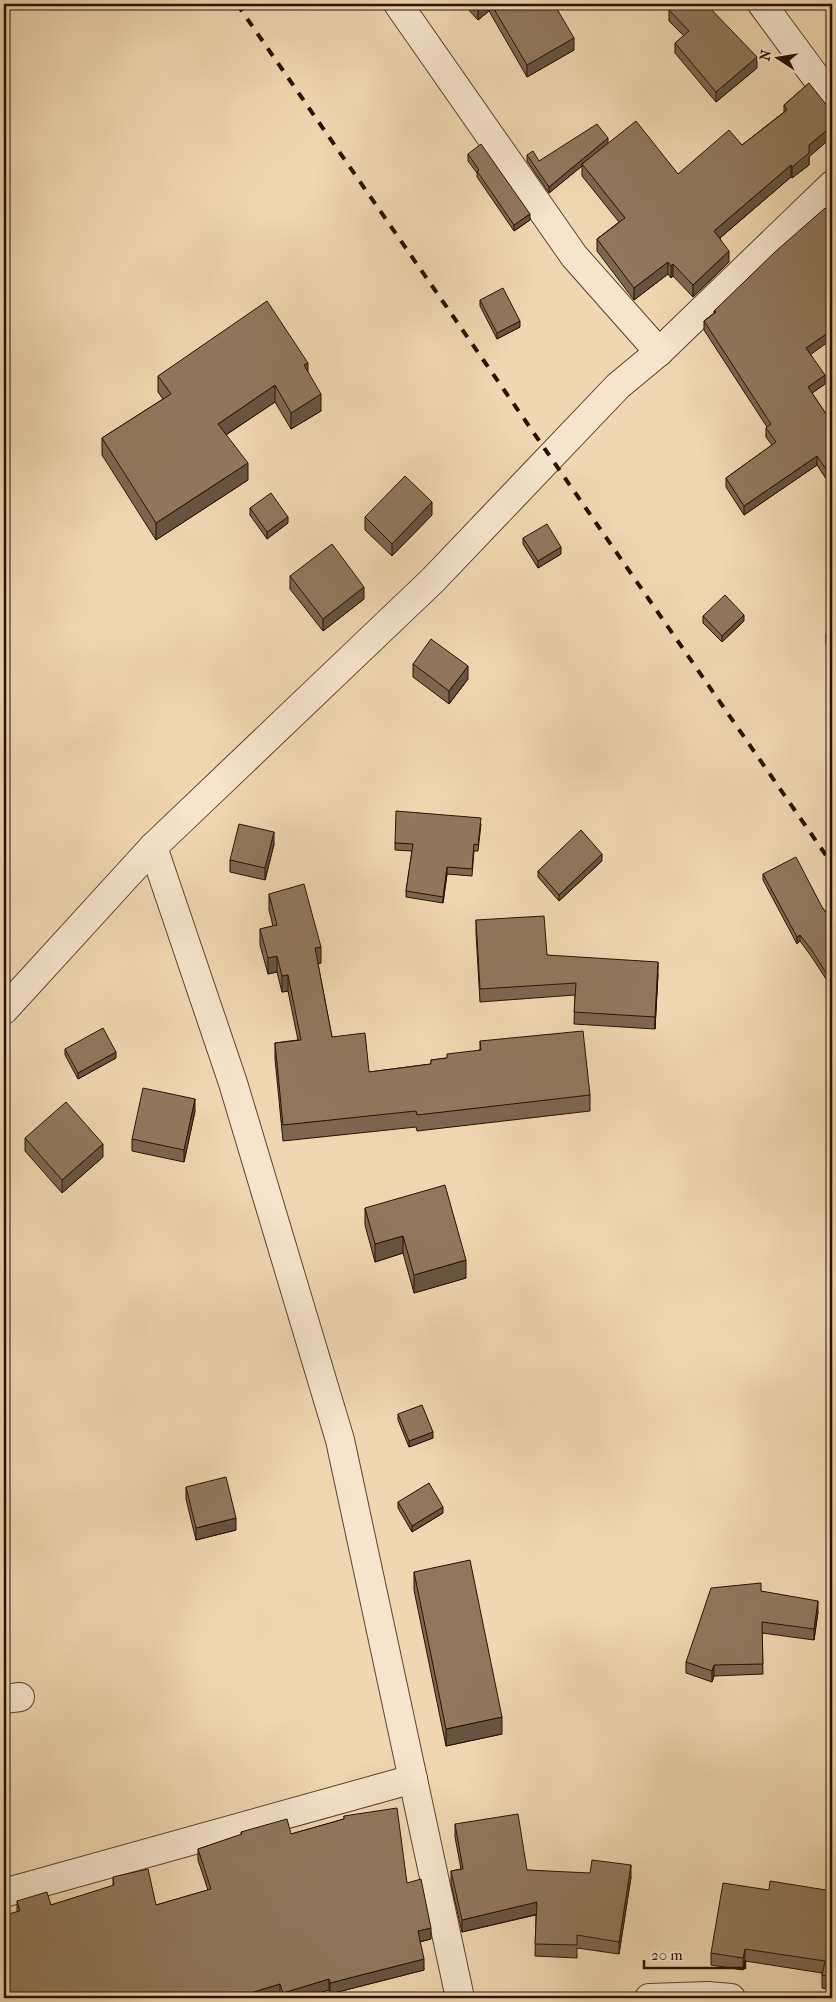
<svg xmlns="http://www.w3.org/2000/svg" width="836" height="2002" viewBox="0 0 836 2002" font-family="'IM FELL French Canon',serif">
<rect width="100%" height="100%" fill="#f1d7b1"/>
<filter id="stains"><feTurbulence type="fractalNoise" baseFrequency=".004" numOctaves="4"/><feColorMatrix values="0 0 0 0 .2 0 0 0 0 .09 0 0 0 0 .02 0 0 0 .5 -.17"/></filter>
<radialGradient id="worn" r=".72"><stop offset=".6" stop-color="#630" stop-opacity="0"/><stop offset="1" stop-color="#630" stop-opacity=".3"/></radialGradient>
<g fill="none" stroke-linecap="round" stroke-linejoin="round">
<!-- minor casing -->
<g stroke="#5b422e" stroke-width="30">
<g id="minor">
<path d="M 398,4 L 574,256 L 659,352"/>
<path d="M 762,4 L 832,99"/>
<path d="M 153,847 L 233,1083 L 340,1440 L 460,1998"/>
<path d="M 4,1010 L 153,847 L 433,580 L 618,386 L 659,352 L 832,185"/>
<path d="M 4,1699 L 20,1697"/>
<path d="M 4,1893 L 413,1779"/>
<path d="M 649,1998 L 708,1996 L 731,1998"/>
</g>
</g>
<!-- minor -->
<use href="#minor" stroke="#f6e5cc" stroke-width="28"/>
<!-- rail -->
<path stroke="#291102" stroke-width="4" stroke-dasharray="9 9" stroke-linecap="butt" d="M 237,4 L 832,864"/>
</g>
<!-- wall -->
<g fill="#7d6750" stroke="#291102">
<path d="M 463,4 L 554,4 L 574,50 L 527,77 L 489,11 L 478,20 Z"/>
<path d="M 669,10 L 757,68 L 716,102 L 675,53 L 675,43 L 684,36 L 669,21 Z"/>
<path d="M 809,83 L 809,165 L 792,178 L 791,177 L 720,238 L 729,262 L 693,297 L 673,276 L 671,278 L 668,274 L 634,300 L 597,251 L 597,239 L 619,222 L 582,176 L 582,166 L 549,193 L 527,161 L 527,155 L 539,161 L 608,143 L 678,174 L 742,145 L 784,112 L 784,105 Z"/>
<path d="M 468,154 L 530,220 L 514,231 L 477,177 L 477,173 L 468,161 Z"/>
<path d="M 480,300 L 520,327 L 497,339 L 480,306 Z"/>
<path d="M 714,311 L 811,355 L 825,384 L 812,393 L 832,423 L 832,488 L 817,465 L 744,515 L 726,487 L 726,478 L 772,445 L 766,437 L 766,428 L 767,427 L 704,330 L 704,321 L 714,313 Z"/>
<path d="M 308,372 L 321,411 L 291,429 L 275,402 L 226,435 L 248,480 L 156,540 L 102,455 L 102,438 L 163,399 L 158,392 L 158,376 Z"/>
<path d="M 250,508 L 288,523 L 267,539 L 250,515 Z"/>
<path d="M 432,515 L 392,556 L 365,530 L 365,517 Z"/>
<path d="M 523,538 L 561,554 L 538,568 L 523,544 Z"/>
<path d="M 290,576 L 364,599 L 323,631 L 290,589 Z"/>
<path d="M 703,616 L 744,621 L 722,642 L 703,623 Z"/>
<path d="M 832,627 L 832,651 L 826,644 L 826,633 Z"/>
<path d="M 413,664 L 468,679 L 449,704 L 413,677 Z"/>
<path d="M 481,824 L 478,851 L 474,851 L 472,876 L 447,874 L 443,903 L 406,897 L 406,891 L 412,851 L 395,850 L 395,843 Z"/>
<path d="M 274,844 L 265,880 L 230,872 L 230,860 Z"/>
<path d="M 602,861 L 559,901 L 538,877 L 538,871 Z"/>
<path d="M 763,874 L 822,907 L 832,921 L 832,988 L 811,956 L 800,941 L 797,944 L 763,880 Z"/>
<path d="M 269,894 L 321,963 L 318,964 L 332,1037 L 369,1072 L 431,1064 L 431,1060 L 447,1058 L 480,1050 L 480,1041 L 590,1095 L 590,1111 L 417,1131 L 416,1127 L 283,1141 L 275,1059 L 275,1043 L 298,1040 L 288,991 L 282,992 L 277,972 L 268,974 L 260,945 L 260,929 L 273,926 L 269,910 Z"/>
<path d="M 476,920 L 547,955 L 658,974 L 655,1029 L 574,1024 L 575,995 L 480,1002 L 476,933 Z"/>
<path d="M 65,1049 L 116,1058 L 78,1079 L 65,1055 Z"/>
<path d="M 195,1111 L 184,1162 L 132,1151 L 132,1139 Z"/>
<path d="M 25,1138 L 103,1157 L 62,1193 L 25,1151 Z"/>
<path d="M 365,1208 L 466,1278 L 414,1293 L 403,1253 L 375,1262 L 365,1225 Z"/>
<path d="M 398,1414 L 433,1438 L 409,1447 L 398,1420 Z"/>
<path d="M 186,1487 L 236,1530 L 196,1540 L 186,1499 Z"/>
<path d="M 398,1502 L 443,1513 L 412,1532 L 398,1508 Z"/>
<path d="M 414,1572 L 502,1734 L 446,1746 L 414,1590 Z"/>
<path d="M 761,1591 L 818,1612 L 814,1640 L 762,1633 L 763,1674 L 714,1676 L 712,1682 L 686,1673 L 686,1662 Z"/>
<path d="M 344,1816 L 407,1883 L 431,1939 L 420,1942 L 424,1970 L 330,1994 L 329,1990 L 302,1998 L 281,1998 L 280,1996 L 17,1912 L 17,1901 L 51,1905 L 113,1886 L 113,1877 L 156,1905 L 208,1890 L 198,1860 L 198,1849 L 241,1835 L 241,1832 L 291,1834 L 344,1819 Z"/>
<path d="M 455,1824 L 527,1870 L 631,1877 L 619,1954 L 577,1948 L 577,1958 L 535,1956 L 536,1915 L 462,1932 L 451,1884 L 451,1871 L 461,1869 L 455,1837 Z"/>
<path d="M 769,1890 L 832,1891 L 832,1990 L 822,1988 L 822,1973 L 745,1961 L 743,1970 L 711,1965 L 711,1953 Z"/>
</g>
<!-- shaded-wall -->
<g fill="#665441" stroke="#291102">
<path d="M 483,4 L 489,4 L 489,11 L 478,20 L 478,9 Z"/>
<path d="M 574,38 L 574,50 L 527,77 L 527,65 Z"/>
<path d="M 757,57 L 757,68 L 716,102 L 716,92 Z"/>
<path d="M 832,126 L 832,137 L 809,157 L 809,165 L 792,178 L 792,167 L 809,145 Z"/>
<path d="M 608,138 L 608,145 L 582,164 L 582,166 L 549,193 L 549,187 Z"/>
<path d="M 791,165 L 791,177 L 714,243 L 714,231 Z"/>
<path d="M 530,214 L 530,220 L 514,231 L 514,225 Z"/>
<path d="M 729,251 L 729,262 L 693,297 L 693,285 Z"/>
<path d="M 668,262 L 668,274 L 634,300 L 634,288 Z"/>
<path d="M 673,264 L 673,276 L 671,278 L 671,266 Z"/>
<path d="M 520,321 L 520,327 L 497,339 L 497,333 Z"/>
<path d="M 832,330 L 832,339 L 806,358 L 806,348 Z"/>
<path d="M 308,363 L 308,379 L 304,365 Z"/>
<path d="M 825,375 L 825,384 L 808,396 L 808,387 Z"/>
<path d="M 275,385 L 275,402 L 218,440 L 218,424 Z"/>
<path d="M 321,394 L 321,411 L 291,429 L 291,413 Z"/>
<path d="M 817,456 L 817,465 L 744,515 L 744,506 Z"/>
<path d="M 248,463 L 248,480 L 156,540 L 156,523 Z"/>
<path d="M 432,502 L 432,515 L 392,556 L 392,544 Z"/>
<path d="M 288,517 L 288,523 L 267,539 L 267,532 Z"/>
<path d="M 561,547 L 561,554 L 538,568 L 538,561 Z"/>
<path d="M 364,587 L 364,599 L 323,631 L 323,619 Z"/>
<path d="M 744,615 L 744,621 L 722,642 L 722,636 Z"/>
<path d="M 468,666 L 468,679 L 449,704 L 449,691 Z"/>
<path d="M 274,832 L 274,844 L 265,880 L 265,868 Z"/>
<path d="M 602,854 L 602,861 L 559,901 L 559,895 Z"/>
<path d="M 447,867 L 447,874 L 443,903 L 443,897 Z"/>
<path d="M 800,935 L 800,941 L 797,944 L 797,937 Z"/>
<path d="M 321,947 L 321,963 L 315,964 L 315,948 Z"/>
<path d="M 277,956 L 277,972 L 268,974 L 268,958 Z"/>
<path d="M 658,962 L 658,974 L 655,1029 L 655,1017 Z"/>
<path d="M 288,975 L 288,991 L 282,992 L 282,976 Z"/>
<path d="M 116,1052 L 116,1058 L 78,1079 L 78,1073 Z"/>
<path d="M 195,1099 L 195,1111 L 184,1162 L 184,1150 Z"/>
<path d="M 103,1144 L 103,1157 L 62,1193 L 62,1180 Z"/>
<path d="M 403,1236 L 403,1253 L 375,1262 L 375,1244 Z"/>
<path d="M 466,1260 L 466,1278 L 414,1293 L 414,1275 Z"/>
<path d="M 433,1432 L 433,1438 L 409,1447 L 409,1441 Z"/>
<path d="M 443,1507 L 443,1513 L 412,1532 L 412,1526 Z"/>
<path d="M 236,1518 L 236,1530 L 196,1540 L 196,1528 Z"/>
<path d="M 818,1601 L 818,1612 L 814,1640 L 814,1629 Z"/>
<path d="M 714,1665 L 714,1676 L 712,1682 L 712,1671 Z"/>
<path d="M 502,1717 L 502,1734 L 446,1746 L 446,1729 Z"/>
<path d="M 631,1865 L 631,1877 L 619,1954 L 619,1942 Z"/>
<path d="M 537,1902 L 537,1914 L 462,1932 L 462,1920 Z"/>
<path d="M 431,1928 L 431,1939 L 418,1942 L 418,1931 Z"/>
<path d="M 745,1949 L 745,1961 L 743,1970 L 743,1958 Z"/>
<path d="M 424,1959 L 424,1970 L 330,1994 L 330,1983 Z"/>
<path d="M 329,1979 L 329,1990 L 302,1998 L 283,1998 L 283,1993 Z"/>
<path d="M 280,1984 L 280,1996 L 271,1998 L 234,1998 Z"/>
</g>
<!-- building -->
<g fill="#91785d" stroke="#291102">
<path d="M 474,4 L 483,4 L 478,9 Z"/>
<path d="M 491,4 L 554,4 L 574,38 L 527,65 Z"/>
<path d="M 676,4 L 706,4 L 757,57 L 716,92 L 675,43 L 689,31 L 669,10 Z"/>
<path d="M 809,83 L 832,112 L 832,126 L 809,145 L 809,153 L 792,167 L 791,165 L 714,231 L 729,251 L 693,285 L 673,264 L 671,266 L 668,262 L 634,288 L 597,239 L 625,218 L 582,164 L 636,121 L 678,174 L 729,130 L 742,145 L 787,110 L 784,105 Z"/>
<path d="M 597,124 L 608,138 L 549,187 L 527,155 L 533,151 L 539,161 Z"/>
<path d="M 481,144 L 530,214 L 514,225 L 477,171 L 479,170 L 468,154 Z"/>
<path d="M 825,208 L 832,217 L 832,330 L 806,348 L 825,375 L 808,387 L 832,423 L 832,478 L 817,456 L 744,506 L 726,478 L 776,442 L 766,428 L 771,424 L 704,321 L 716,312 L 714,311 L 776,251 Z"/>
<path d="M 503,288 L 520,321 L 497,333 L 480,300 Z"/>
<path d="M 267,301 L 308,363 L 304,365 L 321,394 L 291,413 L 275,385 L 218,424 L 248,463 L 156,523 L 102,438 L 171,394 L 158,376 Z"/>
<path d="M 405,476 L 432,502 L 392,544 L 365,517 Z"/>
<path d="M 271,493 L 288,517 L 267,532 L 250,508 Z"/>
<path d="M 547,524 L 561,547 L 538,561 L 523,538 Z"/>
<path d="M 332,544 L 364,587 L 323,619 L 290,576 Z"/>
<path d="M 725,595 L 744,615 L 722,636 L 703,616 Z"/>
<path d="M 832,627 L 832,640 L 826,633 Z"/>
<path d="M 431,639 L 468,666 L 449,691 L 413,664 Z"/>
<path d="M 396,811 L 481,818 L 478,845 L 474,844 L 472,869 L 447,867 L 443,897 L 406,891 L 413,844 L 395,843 Z"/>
<path d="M 239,824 L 274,832 L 265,868 L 230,860 Z"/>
<path d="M 581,830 L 602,854 L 559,895 L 538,871 Z"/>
<path d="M 796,857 L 822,907 L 832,921 L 832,982 L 811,949 L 800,935 L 797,937 L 763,874 Z"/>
<path d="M 304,884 L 321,947 L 315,948 L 332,1037 L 365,1033 L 369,1072 L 431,1064 L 431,1060 L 447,1058 L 447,1054 L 481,1050 L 480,1041 L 583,1031 L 590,1095 L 417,1115 L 416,1111 L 283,1125 L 275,1043 L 301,1040 L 288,975 L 282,976 L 277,956 L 268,958 L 260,929 L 277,925 L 269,894 Z"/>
<path d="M 544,916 L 547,955 L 658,962 L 655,1017 L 574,1012 L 576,983 L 480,989 L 476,920 Z"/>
<path d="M 103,1028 L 116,1052 L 78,1073 L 65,1049 Z"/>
<path d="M 143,1088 L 195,1099 L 184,1150 L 132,1139 Z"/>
<path d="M 66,1102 L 103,1144 L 62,1180 L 25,1138 Z"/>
<path d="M 445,1185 L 466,1260 L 414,1275 L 403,1236 L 375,1244 L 365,1208 Z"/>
<path d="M 422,1405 L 433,1432 L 409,1441 L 398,1414 Z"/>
<path d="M 226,1477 L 236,1518 L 196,1528 L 186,1487 Z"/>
<path d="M 429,1483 L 443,1507 L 412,1526 L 398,1502 Z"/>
<path d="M 470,1560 L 502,1717 L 446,1729 L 414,1572 Z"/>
<path d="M 761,1583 L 761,1591 L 818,1601 L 814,1629 L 762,1622 L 763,1664 L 714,1665 L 712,1671 L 686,1662 L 711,1588 Z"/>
<path d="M 397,1808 L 407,1883 L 421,1879 L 431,1928 L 418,1931 L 424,1959 L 330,1983 L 329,1979 L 283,1993 L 280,1984 L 234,1998 L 4,1998 L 4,1915 L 20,1911 L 17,1901 L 47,1892 L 51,1905 L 114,1885 L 113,1877 L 148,1869 L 156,1905 L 211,1889 L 198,1849 L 242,1834 L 241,1832 L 287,1819 L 291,1834 L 344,1819 L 344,1816 Z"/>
<path d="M 518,1814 L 527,1870 L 590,1873 L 592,1860 L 631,1865 L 619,1942 L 577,1935 L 577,1945 L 535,1944 L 537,1902 L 462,1920 L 451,1871 L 463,1869 L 455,1824 Z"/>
<path d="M 770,1881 L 832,1891 L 832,1977 L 822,1975 L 825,1961 L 745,1949 L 743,1958 L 711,1953 L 723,1883 L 769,1890 Z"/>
</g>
<!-- margin -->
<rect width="836" height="2002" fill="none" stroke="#f1d7b1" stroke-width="20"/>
<rect x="5" y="5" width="826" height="1992" fill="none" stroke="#291102" stroke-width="2.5"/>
<rect x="10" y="10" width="816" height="1982" fill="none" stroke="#291102"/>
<!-- north arrow -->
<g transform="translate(778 58) rotate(282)" stroke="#f6e5cc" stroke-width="4" paint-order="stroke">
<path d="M0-4L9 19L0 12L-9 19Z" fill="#291102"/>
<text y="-8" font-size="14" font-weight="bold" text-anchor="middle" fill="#291102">N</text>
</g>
<!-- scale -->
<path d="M644 1960v8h101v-8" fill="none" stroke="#291102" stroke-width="2.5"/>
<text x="651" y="1960" font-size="15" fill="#291102" stroke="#f6e5cc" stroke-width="4" paint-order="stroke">20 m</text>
<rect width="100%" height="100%" filter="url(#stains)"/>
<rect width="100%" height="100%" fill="url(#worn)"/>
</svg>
